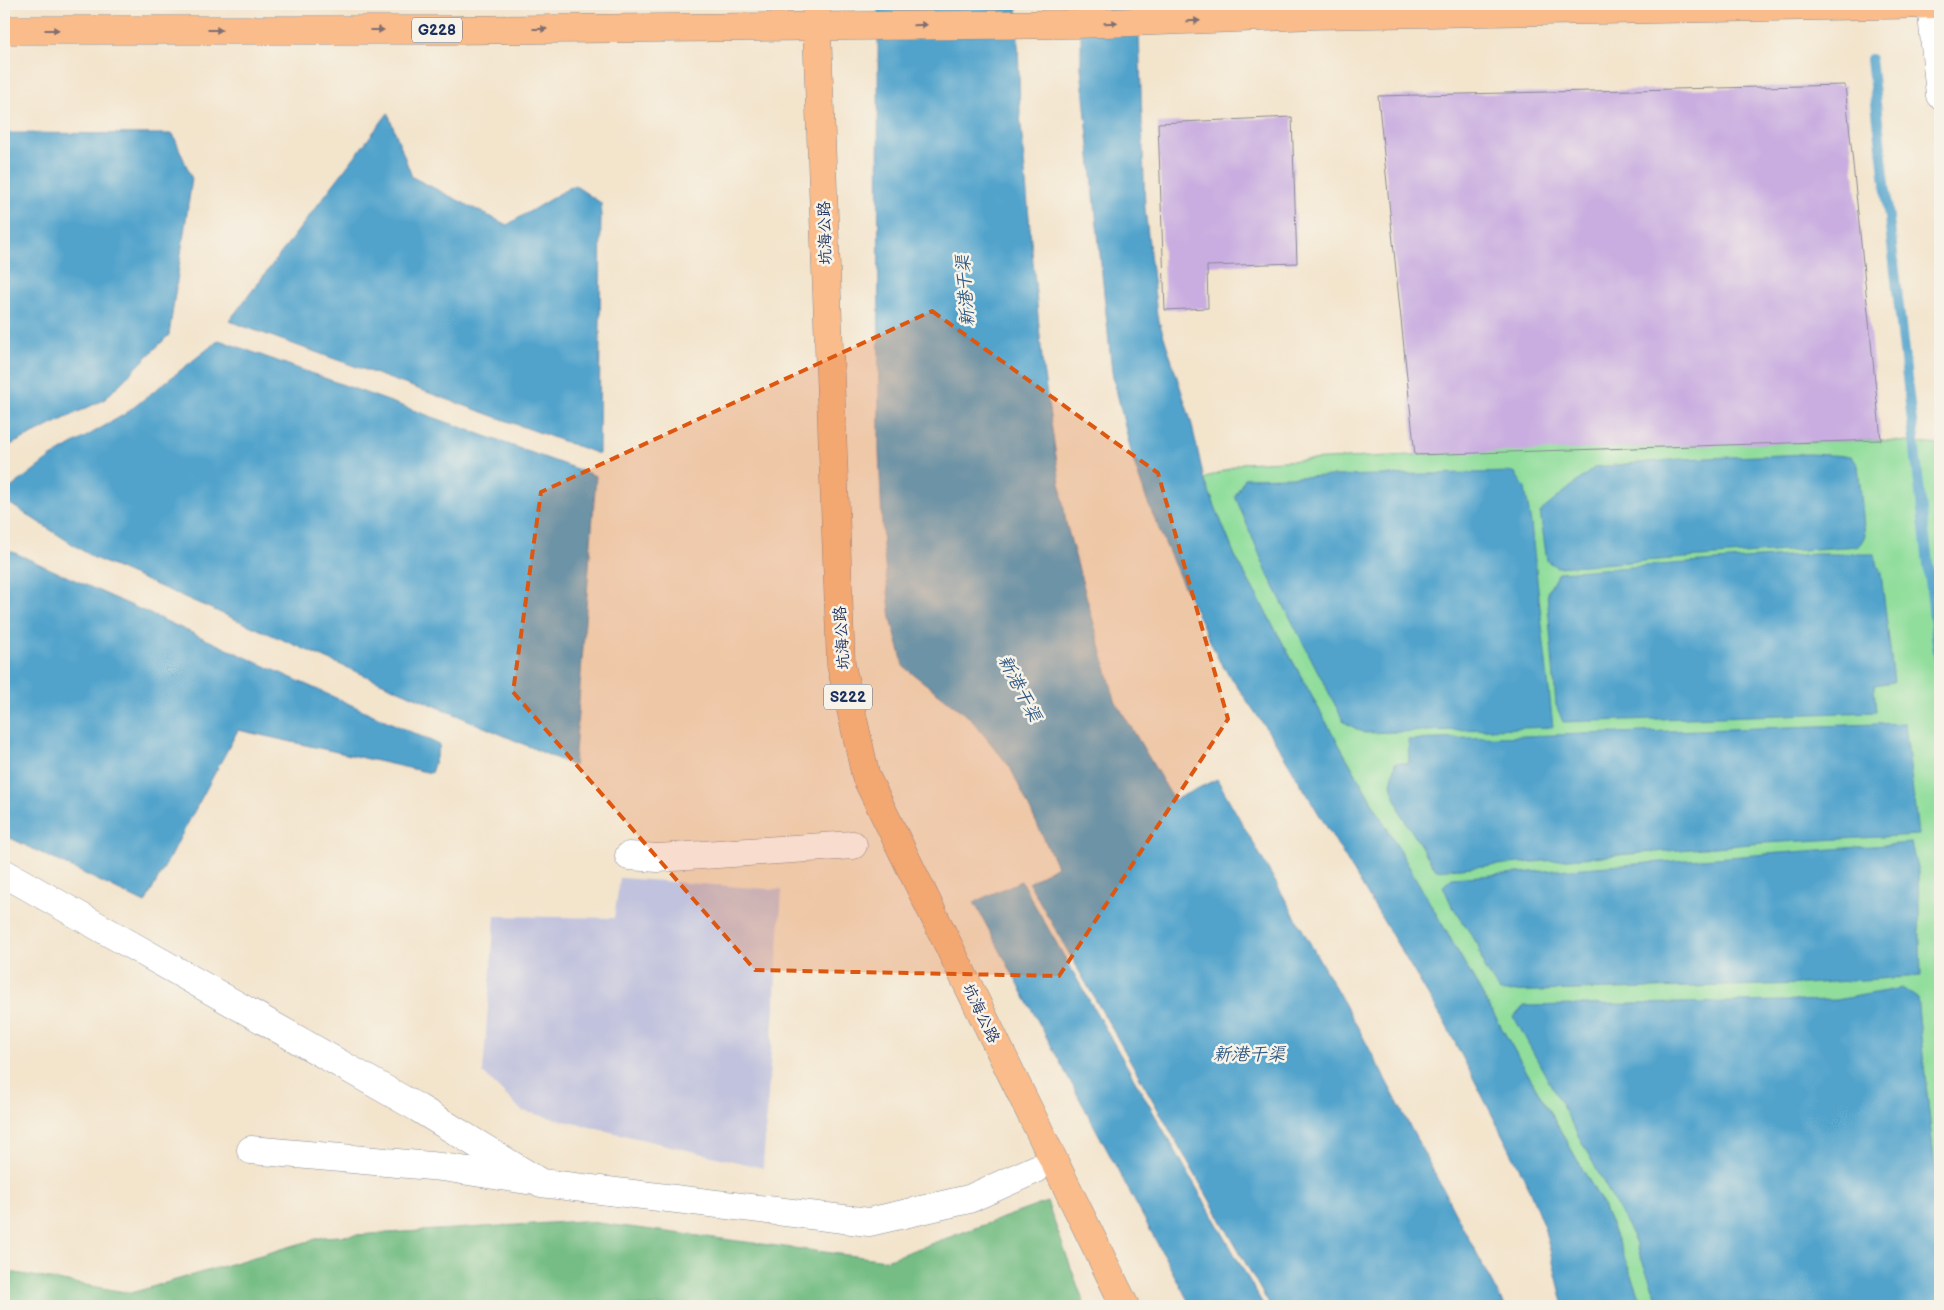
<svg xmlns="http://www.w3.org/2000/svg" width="1944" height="1310" viewBox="0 0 1944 1310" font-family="'Balsamiq Sans','LXGW WenKai TC',sans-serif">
<rect width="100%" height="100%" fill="#f7f3e8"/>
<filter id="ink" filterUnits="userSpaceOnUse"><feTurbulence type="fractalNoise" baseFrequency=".02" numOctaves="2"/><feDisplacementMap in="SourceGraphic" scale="10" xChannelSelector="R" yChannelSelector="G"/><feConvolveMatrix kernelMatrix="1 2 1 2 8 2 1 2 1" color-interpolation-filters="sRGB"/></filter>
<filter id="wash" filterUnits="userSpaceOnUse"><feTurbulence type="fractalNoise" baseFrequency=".0096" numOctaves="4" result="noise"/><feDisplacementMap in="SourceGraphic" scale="20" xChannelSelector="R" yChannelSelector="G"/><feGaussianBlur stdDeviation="1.12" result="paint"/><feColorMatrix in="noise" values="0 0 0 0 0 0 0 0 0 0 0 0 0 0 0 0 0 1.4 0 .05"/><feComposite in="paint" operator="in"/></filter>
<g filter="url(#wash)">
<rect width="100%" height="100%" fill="#f3e4cc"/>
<!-- industrial -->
<path fill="#c1c2dd" d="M 620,878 L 782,890 L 763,1168 L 522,1111 L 483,1073 L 495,916 L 614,918 Z"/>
<!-- green -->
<path fill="#91de9c" stroke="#56867d" d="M 1881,440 L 1940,445 L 1940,1306 L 1644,1306 L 1602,1203 L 1326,722 L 1235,556 L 1204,479 L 1242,463 L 1540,449 Z"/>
<!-- forest -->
<path fill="#74bd84" stroke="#487671" d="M 1047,1202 L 1085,1306 L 4,1306 L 4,1271 L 131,1293 L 323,1237 L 582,1221 L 886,1260 Z"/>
<!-- water -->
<g fill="#51a3cc" stroke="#366995">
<path d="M 878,4 L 1017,4 L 1020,114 L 1031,240 L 1043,369 L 1066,523 L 1115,700 L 1174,800 L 1217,779 L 1361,1033 L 1504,1306 L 1270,1306 L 1029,883 L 1057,866 L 1010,767 L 970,718 L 904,667 L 891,619 L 883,547 L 879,450 Z"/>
<path d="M 1081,4 L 1138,4 L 1145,208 L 1157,315 L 1191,421 L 1204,479 L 1235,556 L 1326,722 L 1602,1203 L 1644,1306 L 1564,1306 L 1544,1227 L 1525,1179 L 1446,1025 L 1275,741 L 1220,662 L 1180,578 L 1147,501 L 1133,460 L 1112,372 L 1081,67 Z"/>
<path d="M 388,113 L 412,177 L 507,225 L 574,185 L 601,203 L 599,454 L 229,321 Z"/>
<path d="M 4,133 L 173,134 L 192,179 L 169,335 L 105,399 L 4,448 Z"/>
<path d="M 219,340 L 596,476 L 574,766 L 94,558 L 4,500 L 4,493 L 51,457 L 125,414 Z"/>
<path d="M 1808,454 L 1851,456 L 1858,465 L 1865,536 L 1859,546 L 1557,567 L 1547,561 L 1540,512 L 1595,467 L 1680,459 Z"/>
<path d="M 1514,472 L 1525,488 L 1531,524 L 1553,727 L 1364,733 L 1344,722 L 1268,575 L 1235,496 L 1245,478 Z"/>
<path d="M 4,548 L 440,745 L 431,773 L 238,730 L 145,903 L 4,835 Z"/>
<path d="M 1815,554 L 1874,554 L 1881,574 L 1894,682 L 1874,685 L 1876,712 L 1563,722 L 1556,705 L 1547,592 L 1559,572 Z"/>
<path d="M 1905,723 L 1918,835 L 1764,843 L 1436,870 L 1402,816 L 1391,785 L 1395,763 L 1409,763 L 1408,740 Z"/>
<path d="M 1911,843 L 1918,871 L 1921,976 L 1805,984 L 1500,992 L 1484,968 L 1478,945 L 1451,904 L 1443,886 L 1452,878 Z"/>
<path d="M 1021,881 L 1264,1306 L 1191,1306 L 974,902 Z"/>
<path d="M 1902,988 L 1917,998 L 1940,1216 L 1940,1306 L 1660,1306 L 1632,1235 L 1514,1017 L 1524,1006 L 1836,1000 Z"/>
</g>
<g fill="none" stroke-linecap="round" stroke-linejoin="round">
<!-- stream -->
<path stroke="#51a3cc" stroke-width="10" d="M 1871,59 L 1940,670"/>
</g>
<g id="blocks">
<!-- building -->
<g fill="#c9ade0">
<path d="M 1845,85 L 1881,440 L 1415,455 L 1378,96 Z"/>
<path d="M 1292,117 L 1297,263 L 1207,266 L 1208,308 L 1165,310 L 1158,123 Z"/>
</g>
</g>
</g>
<g filter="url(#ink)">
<use href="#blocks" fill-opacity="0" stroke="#878a95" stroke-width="1"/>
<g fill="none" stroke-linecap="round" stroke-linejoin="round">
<!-- minor casing -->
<g stroke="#878a95" stroke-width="29">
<g id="minor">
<path d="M 1931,4 L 1940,95"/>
<path d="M 629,856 L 658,858 L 853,845"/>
<path d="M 4,873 L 418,1108 L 541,1183 L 869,1222 L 969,1199 L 1036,1169"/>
<path d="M 251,1150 L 442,1167 L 527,1180"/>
</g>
</g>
<!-- major casing -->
<g stroke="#878a95" stroke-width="29">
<path id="major" d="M 816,4 L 841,665 L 866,777 L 1125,1306"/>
</g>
<!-- highway casing -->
<g stroke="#878a95" stroke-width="29">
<path id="highway" d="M 4,30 L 447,30 L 1077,24 L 1315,15 L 1940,4"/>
</g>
<!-- minor -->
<use href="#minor" stroke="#fff" stroke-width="28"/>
<!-- major -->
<use href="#major" stroke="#f9bc8a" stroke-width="28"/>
<!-- highway -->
<use href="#highway" stroke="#f9bc8a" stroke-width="28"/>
</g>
<!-- one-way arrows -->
<defs><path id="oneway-solid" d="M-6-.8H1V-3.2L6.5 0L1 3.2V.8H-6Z" transform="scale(1.25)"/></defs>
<g fill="#7f6e72">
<use href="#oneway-solid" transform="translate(1193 21) rotate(-2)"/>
<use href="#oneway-solid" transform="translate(1111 23) rotate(-1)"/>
<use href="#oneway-solid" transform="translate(920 25) rotate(-1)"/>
<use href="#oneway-solid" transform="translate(540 29)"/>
<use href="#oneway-solid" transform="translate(52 30)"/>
<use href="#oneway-solid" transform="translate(215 30)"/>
<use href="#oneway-solid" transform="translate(377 30)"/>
</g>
</g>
<!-- marked area -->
<path fill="#de5710" fill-opacity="0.2" stroke="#de5710" stroke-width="4" stroke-dasharray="10 6" stroke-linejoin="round" d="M 932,311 L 1158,473 L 1228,719 L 1059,976 L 755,970 L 513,692 L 541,492 Z"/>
<g text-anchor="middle" stroke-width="5" stroke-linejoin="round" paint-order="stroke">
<!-- shield labels -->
<g fill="#f7f3e8" stroke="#5d6a87" stroke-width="1">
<rect x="412" y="17.5" width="50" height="25" rx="4"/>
<rect x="824" y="684.5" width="48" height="25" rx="4"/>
</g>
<g font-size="15" font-weight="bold" fill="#1b2f5e">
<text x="437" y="35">G228</text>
<text x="848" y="702">S222</text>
</g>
<!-- street labels -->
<g font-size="16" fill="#1b2f5e" stroke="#f7f3e8">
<text transform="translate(824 233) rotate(-92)" y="6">坑海公路</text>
<text transform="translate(841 638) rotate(-94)" y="6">坑海公路</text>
<text transform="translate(982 1013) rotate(64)" y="6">坑海公路</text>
</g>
<!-- water labels -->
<g font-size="18" font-style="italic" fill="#2e5884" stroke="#f7f3e8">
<text transform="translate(965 291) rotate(-94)" y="6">新港干渠</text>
<text transform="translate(1020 688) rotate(63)" y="6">新港干渠</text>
<text x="1249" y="1060">新港干渠</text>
</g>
</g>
<!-- margin -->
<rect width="1944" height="1310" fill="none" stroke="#f7f3e8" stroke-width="20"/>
</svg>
